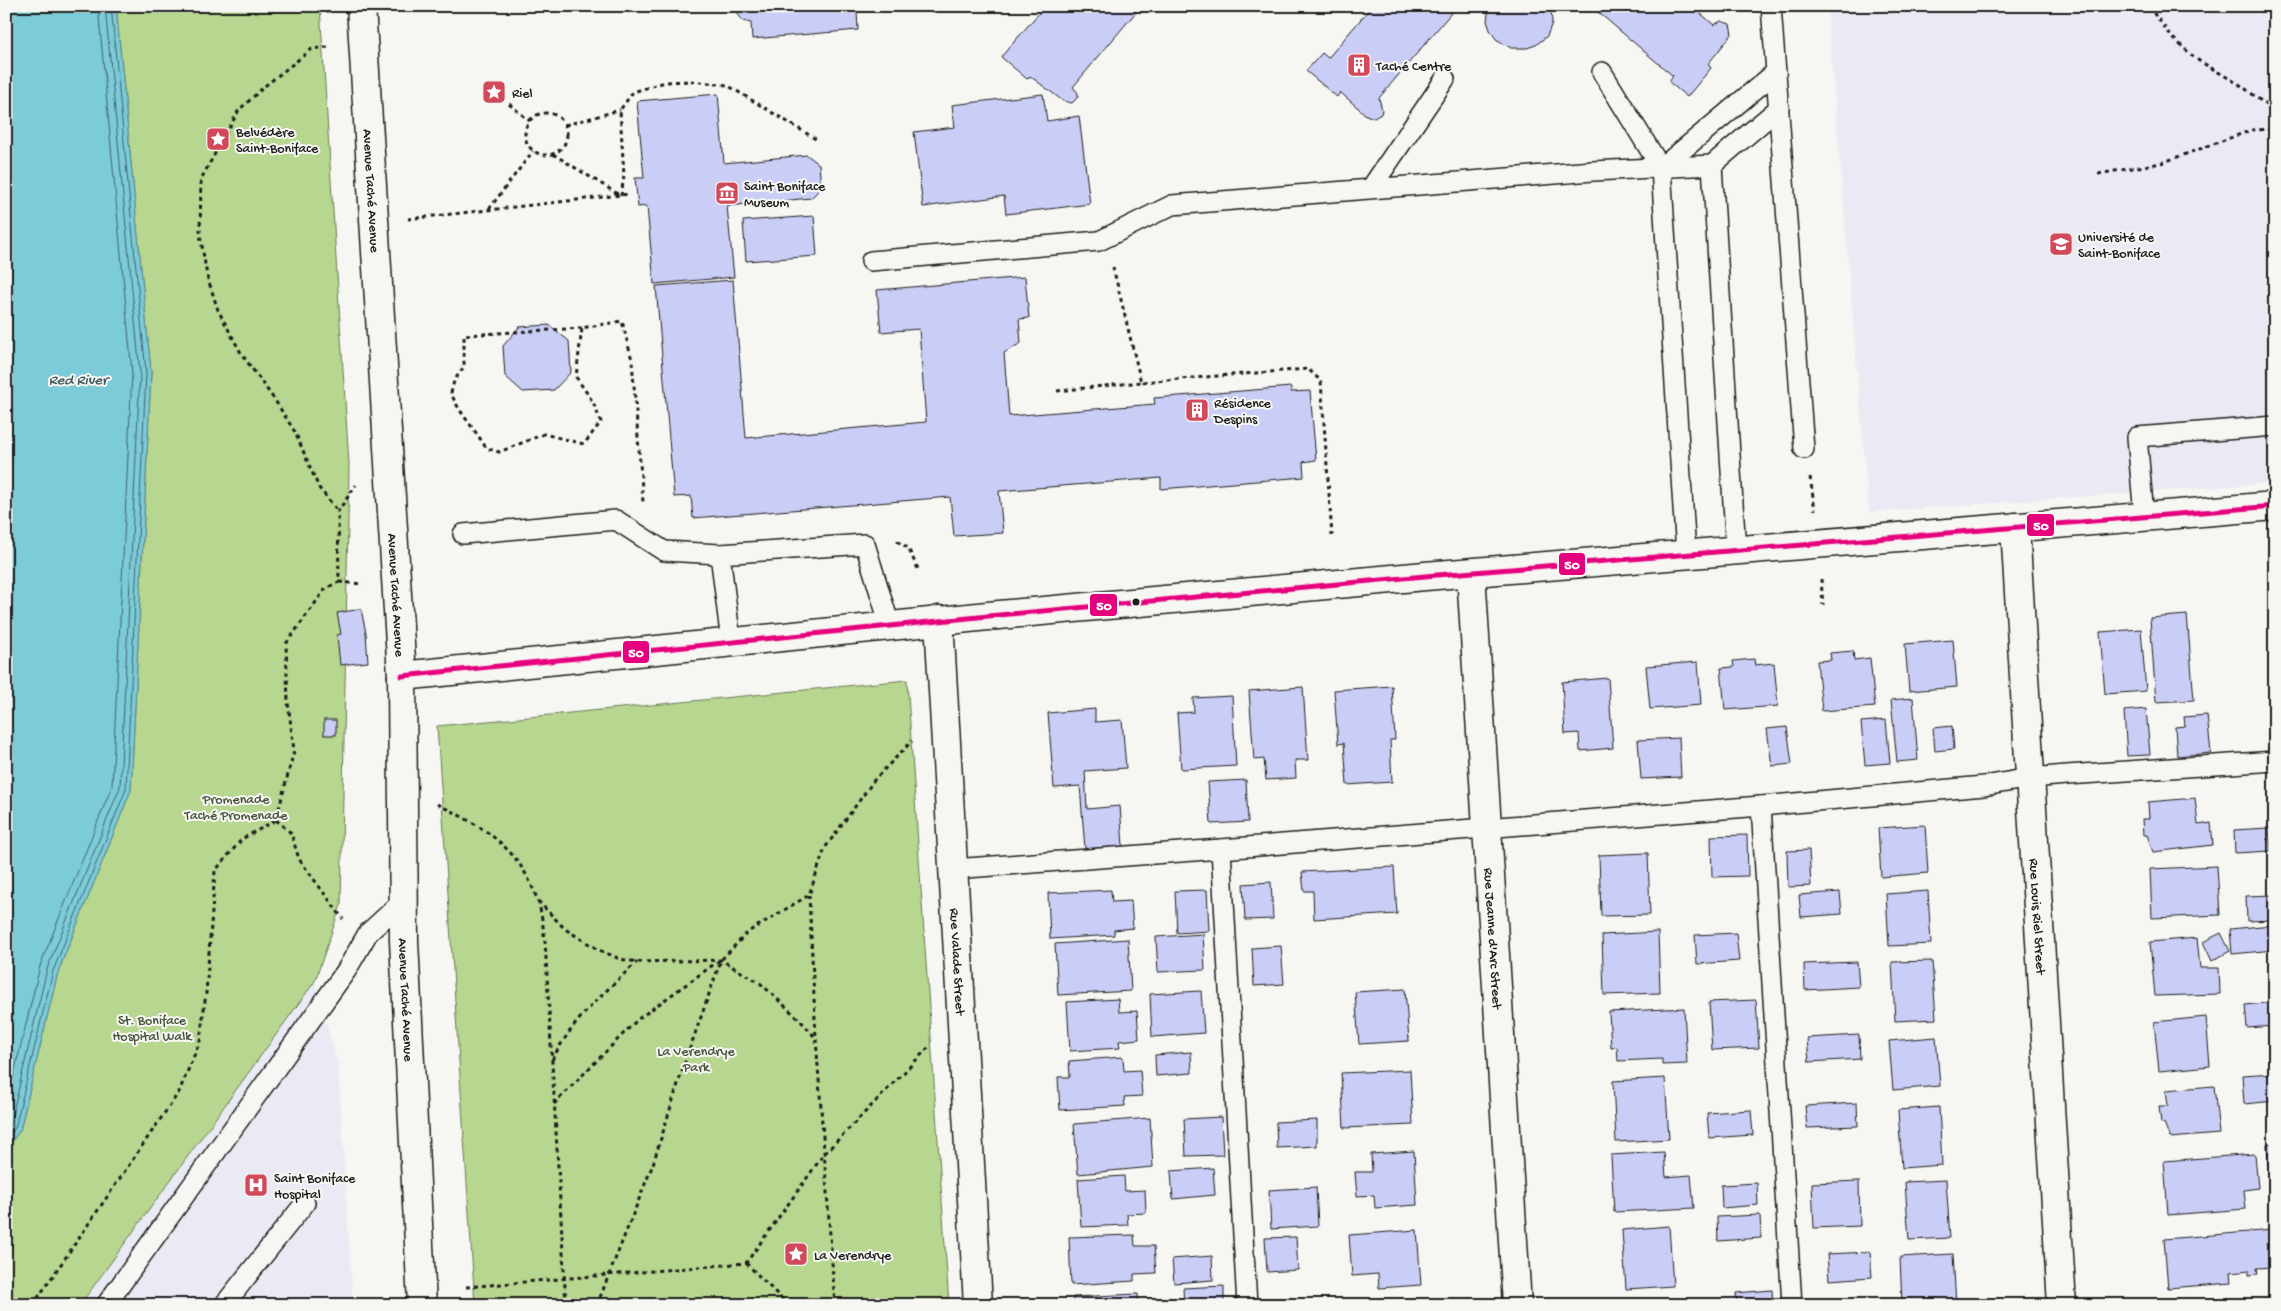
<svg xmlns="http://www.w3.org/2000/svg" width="2281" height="1311" viewBox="0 0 2281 1311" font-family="'Gochi Hand',sans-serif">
<rect width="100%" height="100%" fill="#f6f6f2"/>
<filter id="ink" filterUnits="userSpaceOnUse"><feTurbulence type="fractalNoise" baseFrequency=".02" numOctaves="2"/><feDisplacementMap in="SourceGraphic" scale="10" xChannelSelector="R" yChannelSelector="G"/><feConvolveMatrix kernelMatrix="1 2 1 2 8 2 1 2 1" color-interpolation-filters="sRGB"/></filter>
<g filter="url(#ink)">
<!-- built -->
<g fill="#e9eaf4">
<path d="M 1827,6 L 2275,6 L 2275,483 L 1869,512 Z"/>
<path d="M 315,981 L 338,1065 L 353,1305 L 80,1305 Z"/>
</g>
<!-- green -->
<g fill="#b7d68f" stroke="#6a7956">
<path d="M 116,6 L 320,6 L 349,464 L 341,905 L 315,981 L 80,1305 L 6,1305 L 6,1150 L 20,1130 L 58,972 L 131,790 L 151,373 Z"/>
<path d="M 907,680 L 949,1305 L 475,1305 L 437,726 Z"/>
</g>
<!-- water -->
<path fill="#7ccbd9" stroke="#56858d" d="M 6,6 L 116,6 L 151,372 L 131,790 L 58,972 L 20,1130 L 6,1150 Z"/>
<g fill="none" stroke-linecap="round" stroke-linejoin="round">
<!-- shore -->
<g stroke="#426268" stroke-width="1">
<path d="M 6,1107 L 40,966 L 112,786 L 132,373 L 98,6"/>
<path d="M 6,1130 L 10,1125 L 47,969 L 120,787 L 140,373 L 105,6"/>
<path d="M 6,1141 L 15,1128 L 53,971 L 126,789 L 146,373 L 111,6"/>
</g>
</g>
<!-- building -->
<g fill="#cacef7" stroke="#1c1c1c">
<path d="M 738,6 L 867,6 L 861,11 L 857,11 L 858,30 L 752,39 L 751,23 L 743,21 L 738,14 Z"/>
<path d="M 1045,6 L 1141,6 L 1073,87 L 1078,93 L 1078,97 L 1072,103 L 1063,101 L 1030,76 L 1027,79 L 1001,57 Z"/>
<path d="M 1372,6 L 1457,6 L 1379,98 L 1382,110 L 1381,114 L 1374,118 L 1366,115 L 1340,92 L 1337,97 L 1306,71 L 1322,53 L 1328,58 Z"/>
<path d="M 1489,6 L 1551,6 L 1552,23 L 1547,36 L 1536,45 L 1527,48 L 1511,48 L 1496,39 L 1490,30 L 1487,21 Z"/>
<path d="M 1591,6 L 1692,6 L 1714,25 L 1721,21 L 1730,24 L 1732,34 L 1708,64 L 1711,68 L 1687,97 L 1669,82 L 1673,76 Z"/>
<path d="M 718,94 L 724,163 L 807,155 L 819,164 L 821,188 L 811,198 L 727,206 L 734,277 L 654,284 L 647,206 L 638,207 L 635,178 L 644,178 L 637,101 Z"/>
<path d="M 1043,94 L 1047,121 L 1079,116 L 1090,204 L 1006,214 L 1004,196 L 923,207 L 914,132 L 955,127 L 952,105 Z"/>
<path d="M 814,216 L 817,256 L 746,261 L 743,221 Z"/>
<path d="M 1025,277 L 1029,318 L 1019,319 L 1021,343 L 1004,353 L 1009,416 L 1155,404 L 1154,398 L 1291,387 L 1291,392 L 1310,391 L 1316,460 L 1303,462 L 1304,477 L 1161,489 L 1161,478 L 999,491 L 1003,533 L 954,536 L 950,497 L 693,518 L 691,496 L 674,497 L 656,286 L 733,280 L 746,438 L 926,422 L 919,329 L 881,332 L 877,290 Z"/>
<path d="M 549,325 L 569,341 L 571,372 L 554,390 L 523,392 L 505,376 L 503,346 L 519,327 Z"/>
<path d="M 361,609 L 366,633 L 368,662 L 340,665 L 337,635 L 341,634 L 337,613 Z"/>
<path d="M 2187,615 L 2194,700 L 2156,702 L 2150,618 Z"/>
<path d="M 2141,629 L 2146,691 L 2105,694 L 2100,632 Z"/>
<path d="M 1953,640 L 1957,687 L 1909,691 L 1905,644 Z"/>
<path d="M 1853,651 L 1854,660 L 1870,658 L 1875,707 L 1822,711 L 1817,661 L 1831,660 L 1830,653 Z"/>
<path d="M 1754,659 L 1755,665 L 1774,663 L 1778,706 L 1725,710 L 1721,668 L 1734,667 L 1733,661 Z"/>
<path d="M 1698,662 L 1701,705 L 1650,709 L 1646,666 Z"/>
<path d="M 1608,678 L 1613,748 L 1580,751 L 1579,733 L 1565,734 L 1562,682 Z"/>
<path d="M 1392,686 L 1395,740 L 1390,740 L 1392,782 L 1347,785 L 1344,743 L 1338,744 L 1334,690 Z"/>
<path d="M 1303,687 L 1308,760 L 1295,760 L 1296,778 L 1266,780 L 1264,759 L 1254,760 L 1249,691 Z"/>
<path d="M 1232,696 L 1236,766 L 1181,769 L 1177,713 L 1194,712 L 1193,698 Z"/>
<path d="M 1913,698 L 1918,760 L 1897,762 L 1891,700 Z"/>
<path d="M 1095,709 L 1095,722 L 1122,720 L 1126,768 L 1085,771 L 1087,809 L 1120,806 L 1123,846 L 1085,849 L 1080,786 L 1054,788 L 1048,713 Z"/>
<path d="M 2146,709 L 2150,755 L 2127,756 L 2124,711 Z"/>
<path d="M 2207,715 L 2211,753 L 2177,756 L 2175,727 L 2185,726 L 2184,717 Z"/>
<rect x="324" y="720" width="12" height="15"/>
<path d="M 1886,720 L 1890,763 L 1865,765 L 1861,722 Z"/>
<path d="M 1952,726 L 1954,749 L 1935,751 L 1933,728 Z"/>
<path d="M 1787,727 L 1792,764 L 1772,766 L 1767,729 Z"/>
<path d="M 1679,738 L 1681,777 L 1641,779 L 1638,740 Z"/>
<path d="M 1246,780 L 1248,822 L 1211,824 L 1208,782 Z"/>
<path d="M 2195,798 L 2198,825 L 2211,823 L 2213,845 L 2153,852 L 2147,835 L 2143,835 L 2142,819 L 2149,819 L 2148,802 Z"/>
<path d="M 1925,825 L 1928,873 L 1881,877 L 1878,828 Z"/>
<path d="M 2269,828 L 2271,851 L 2235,853 L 2234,830 Z"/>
<path d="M 1747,835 L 1748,876 L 1712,877 L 1711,836 Z"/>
<path d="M 1809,850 L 1811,886 L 1788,887 L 1787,851 Z"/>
<path d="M 1648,853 L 1650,915 L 1601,916 L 1599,855 Z"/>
<path d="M 2217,866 L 2220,915 L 2152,918 L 2150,869 Z"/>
<path d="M 1394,867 L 1397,914 L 1314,919 L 1313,891 L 1304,891 L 1302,872 Z"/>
<path d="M 1271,882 L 1273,919 L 1245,920 L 1243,884 Z"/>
<path d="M 1111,890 L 1112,902 L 1131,901 L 1133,928 L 1114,930 L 1114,935 L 1050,939 L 1048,893 Z"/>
<path d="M 1207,890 L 1209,931 L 1177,933 L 1175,891 Z"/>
<path d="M 1928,891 L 1931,944 L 1889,946 L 1886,894 Z"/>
<path d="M 1840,892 L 1842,914 L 1801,917 L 1799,895 Z"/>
<path d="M 2275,895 L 2275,920 L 2247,921 L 2246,896 Z"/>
<path d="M 2272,925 L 2274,950 L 2232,954 L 2230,929 Z"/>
<path d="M 1658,932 L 1660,993 L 1604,995 L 1602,935 Z"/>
<path d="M 1736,933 L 1739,961 L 1697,964 L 1695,935 Z"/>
<path d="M 2221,933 L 2230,951 L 2212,961 L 2203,942 Z"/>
<path d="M 1203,934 L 1205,970 L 1158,972 L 1156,937 Z"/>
<path d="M 2197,938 L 2200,968 L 2219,968 L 2220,994 L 2155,996 L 2150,942 Z"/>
<path d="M 1128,939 L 1131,991 L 1058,995 L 1055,944 Z"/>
<path d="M 1281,946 L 1284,984 L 1254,986 L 1252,948 Z"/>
<path d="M 1932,961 L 1936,1019 L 1895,1021 L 1892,962 Z"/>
<path d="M 1857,962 L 1859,987 L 1805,990 L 1804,964 Z"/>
<path d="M 1405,989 L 1409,1041 L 1359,1044 L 1355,992 Z"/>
<path d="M 1201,991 L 1204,1033 L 1152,1037 L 1150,994 Z"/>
<path d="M 1118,999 L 1119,1012 L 1137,1011 L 1139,1039 L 1119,1041 L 1120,1048 L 1070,1051 L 1067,1002 Z"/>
<path d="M 1756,1000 L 1759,1048 L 1712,1050 L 1709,1002 Z"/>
<path d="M 2275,1002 L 2275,1026 L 2247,1028 L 2245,1005 Z"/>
<path d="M 1684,1008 L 1687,1064 L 1662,1065 L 1662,1059 L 1618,1061 L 1617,1047 L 1611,1048 L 1609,1012 Z"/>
<path d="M 2206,1017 L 2210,1066 L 2159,1071 L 2154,1022 Z"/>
<path d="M 1859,1035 L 1860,1059 L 1809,1062 L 1807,1038 Z"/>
<path d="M 1936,1037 L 1940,1086 L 1893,1090 L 1889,1041 Z"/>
<path d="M 1191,1052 L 1192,1073 L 1156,1076 L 1155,1055 Z"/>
<path d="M 1123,1057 L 1124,1071 L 1140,1070 L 1142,1096 L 1124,1097 L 1125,1106 L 1060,1110 L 1058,1077 L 1070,1077 L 1069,1061 Z"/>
<path d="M 1410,1070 L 1413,1125 L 1344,1128 L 1341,1073 Z"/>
<path d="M 2275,1073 L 2275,1101 L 2244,1104 L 2242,1075 Z"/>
<path d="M 1665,1078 L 1669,1139 L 1616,1142 L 1613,1081 Z"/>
<path d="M 2214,1086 L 2219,1134 L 2170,1138 L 2164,1123 L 2161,1123 L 2159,1106 L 2168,1106 L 2166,1090 Z"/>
<path d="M 1857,1103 L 1858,1126 L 1807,1128 L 1805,1106 Z"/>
<path d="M 1939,1107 L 1942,1165 L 1902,1168 L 1898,1110 Z"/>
<path d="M 1751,1110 L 1753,1135 L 1709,1138 L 1707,1113 Z"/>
<path d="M 1221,1117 L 1223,1155 L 1186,1156 L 1184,1119 Z"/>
<path d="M 1150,1118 L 1153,1167 L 1078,1174 L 1074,1124 Z"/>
<path d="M 1317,1120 L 1317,1146 L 1277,1148 L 1276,1122 Z"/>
<path d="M 2275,1143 L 2275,1188 L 2270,1188 L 2267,1144 Z"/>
<path d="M 1414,1151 L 1417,1205 L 1375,1208 L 1374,1195 L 1357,1196 L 1355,1172 L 1372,1172 L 1371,1154 Z"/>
<path d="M 1664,1152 L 1666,1177 L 1691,1175 L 1694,1208 L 1614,1212 L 1611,1155 Z"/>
<path d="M 2255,1154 L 2258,1188 L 2244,1190 L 2246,1209 L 2168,1215 L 2164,1161 Z"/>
<path d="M 1213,1168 L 1215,1195 L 1173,1199 L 1171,1171 Z"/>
<path d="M 1124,1176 L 1125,1191 L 1145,1190 L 1146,1213 L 1127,1214 L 1128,1225 L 1081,1227 L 1078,1179 Z"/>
<path d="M 1946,1180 L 1950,1238 L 1909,1240 L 1905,1182 Z"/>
<path d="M 1859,1181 L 1860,1226 L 1814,1228 L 1812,1183 Z"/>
<path d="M 1757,1183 L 1758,1205 L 1722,1208 L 1721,1185 Z"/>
<path d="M 1316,1187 L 1318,1226 L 1271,1229 L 1269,1190 Z"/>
<path d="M 1760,1215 L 1761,1238 L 1718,1241 L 1717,1217 Z"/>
<path d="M 1669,1226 L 1673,1286 L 1626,1289 L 1622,1230 Z"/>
<path d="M 1417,1230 L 1421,1285 L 1379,1288 L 1378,1274 L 1352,1276 L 1349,1235 Z"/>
<path d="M 2273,1230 L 2275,1267 L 2257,1268 L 2258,1274 L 2249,1275 L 2249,1270 L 2231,1272 L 2232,1283 L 2168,1288 L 2164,1239 Z"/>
<path d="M 1134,1235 L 1135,1246 L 1154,1246 L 1156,1273 L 1134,1274 L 1134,1281 L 1071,1285 L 1069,1237 Z"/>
<path d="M 1296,1237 L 1298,1270 L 1267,1272 L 1265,1238 Z"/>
<path d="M 1870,1252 L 1872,1277 L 1829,1280 L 1827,1254 Z"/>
<path d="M 1953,1254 L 1956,1305 L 1902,1305 L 1900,1257 Z"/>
<path d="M 1212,1256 L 1213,1280 L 1174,1283 L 1172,1259 Z"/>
<path d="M 1224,1286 L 1224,1305 L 1184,1305 L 1183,1288 Z"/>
<path d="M 1772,1290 L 1773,1305 L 1737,1305 L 1736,1293 Z"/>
<path d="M 1138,1294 L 1138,1305 L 1073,1305 L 1073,1297 Z"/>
<path d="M 1675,1301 L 1675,1305 L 1635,1305 Z"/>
</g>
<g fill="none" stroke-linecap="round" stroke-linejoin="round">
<!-- service casing -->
<g stroke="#1c1c1c" stroke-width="22">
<g id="service">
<path d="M 1771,6 L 1804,449"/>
<path d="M 1602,72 L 1661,168 L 1686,554"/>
<path d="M 1712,165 L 1736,551"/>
<path d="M 1661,168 L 1776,72"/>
<path d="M 1371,188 L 1445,79"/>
<path d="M 871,261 L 1099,241 L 1172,205 L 1593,171 L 1712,165 L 1779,108"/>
<path d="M 2144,516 L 2137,437 L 2275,426"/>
<path d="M 463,534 L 616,520 L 664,551 L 720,554"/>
<path d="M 731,642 L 720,554 L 865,544 L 890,626"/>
<path d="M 1761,806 L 1792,1305"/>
<path d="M 1221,849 L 1247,1305"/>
<path d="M 953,869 L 1221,849 L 1761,806 L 1984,786 L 2030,778 L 2067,775 L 2275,761"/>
<path d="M 106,1305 L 346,971 L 368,933 L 404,900"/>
<path d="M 224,1305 L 305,1203"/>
</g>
</g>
<!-- minor casing -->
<g stroke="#1c1c1c" stroke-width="31">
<g id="minor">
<path id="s1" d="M 2015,527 L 2062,1305"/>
<path id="s2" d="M 1471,573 L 1517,1305"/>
<path id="s3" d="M 939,620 L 978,1305"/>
<path d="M 402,676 L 988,616 L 1425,576 L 2275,506"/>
</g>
</g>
<!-- tertiary casing -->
<g stroke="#1c1c1c" stroke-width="31">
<g id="tertiary">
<path id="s4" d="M 361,6 L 402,676 L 404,941 L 422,1305"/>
</g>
</g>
<!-- path -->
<g stroke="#1c1c1c" stroke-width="3" stroke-dasharray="4 4" stroke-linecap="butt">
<path d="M 2150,6 L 2151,10 L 2174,39 L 2196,59 L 2242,86 L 2275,112"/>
<path d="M 328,47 L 312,49 L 266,85 L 239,110 L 201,179 L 200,234 L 207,276 L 218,310 L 241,353 L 276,402 L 295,432 L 319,488 L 338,511"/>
<path d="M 509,104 L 530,121"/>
<circle cx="546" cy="134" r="21"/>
<path d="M 565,125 L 620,110"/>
<path d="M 553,154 L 621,196 L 624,176 L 620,110 L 633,92 L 665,82 L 691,81 L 727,85 L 819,141"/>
<path d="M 2098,174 L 2161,163 L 2252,130 L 2275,129"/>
<path d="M 489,209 L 533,151"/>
<path d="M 408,219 L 630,194"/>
<path d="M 1113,267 L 1141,382 L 1308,369 L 1321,381 L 1332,536"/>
<path d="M 582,328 L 464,335 L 464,367 L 454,381 L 451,393 C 459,413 475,429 486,448 L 499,452 L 544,434 L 584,444 L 601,422 L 593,402 L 576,377 L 582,328 L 622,321 L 632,360 L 643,502"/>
<path d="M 1057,391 L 1141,382"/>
<path d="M 1810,477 L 1815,510"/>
<path d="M 897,541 L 908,548 L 919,571"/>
<path d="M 1821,579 L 1823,605"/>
<path d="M 339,582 L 363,584"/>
<path d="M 437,804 C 484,827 519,847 537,899 C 542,912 543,928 545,941 L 566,1305"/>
<path d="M 276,820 L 291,833 L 299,859 L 343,919"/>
<path d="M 809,895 L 816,1038 L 835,1305"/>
<path d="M 538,901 L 565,929 L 599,950 L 620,959 L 637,962 L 721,960 L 760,983 L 800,1020 L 815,1037"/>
<path d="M 552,1060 C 573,1019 604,993 637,962"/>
<path d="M 554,1104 L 638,1019 L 720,960"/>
<path d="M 746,1263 L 788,1305"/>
<path d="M 466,1287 L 746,1263 L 824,1154 L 929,1047"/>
<path d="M 33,1305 L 179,1092 L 200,1041 L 206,993 L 215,871 L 242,839 L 276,820 L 294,751 L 288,702 L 286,644 L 326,588 L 339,582 L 338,511 L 356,485"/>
<path d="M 597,1305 L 653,1164 L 683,1068 L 721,960 L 748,932 L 809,895 L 825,848 L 875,779 L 912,741"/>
</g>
<!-- service -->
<use href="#service" stroke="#f6f6f2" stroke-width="19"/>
<!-- minor -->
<use href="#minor" stroke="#f6f6f2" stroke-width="28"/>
<!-- tertiary -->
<use href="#tertiary" stroke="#f6f6f2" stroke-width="28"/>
<!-- bus-1 casing -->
<g stroke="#f6f6f2" stroke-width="9">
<path id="bus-1" d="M 402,676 L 988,616 L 1425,576 L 2275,506"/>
</g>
<!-- bus-1 -->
<use href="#bus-1" stroke="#e5007d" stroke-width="5"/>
</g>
</g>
<!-- icons -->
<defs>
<g id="building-square" transform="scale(1.25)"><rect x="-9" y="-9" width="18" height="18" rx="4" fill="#d1495b" stroke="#f6f6f2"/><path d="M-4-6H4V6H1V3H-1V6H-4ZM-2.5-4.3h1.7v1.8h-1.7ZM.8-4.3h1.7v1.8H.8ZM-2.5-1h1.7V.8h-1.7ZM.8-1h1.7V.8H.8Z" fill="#fff"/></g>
<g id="sight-square" transform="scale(1.25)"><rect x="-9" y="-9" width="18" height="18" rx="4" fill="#d1495b" stroke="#f6f6f2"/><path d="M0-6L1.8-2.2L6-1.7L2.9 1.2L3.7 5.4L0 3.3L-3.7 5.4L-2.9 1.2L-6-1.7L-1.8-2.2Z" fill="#fff"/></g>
<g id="museum-square" transform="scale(1.25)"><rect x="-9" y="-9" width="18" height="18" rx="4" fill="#d1495b" stroke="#f6f6f2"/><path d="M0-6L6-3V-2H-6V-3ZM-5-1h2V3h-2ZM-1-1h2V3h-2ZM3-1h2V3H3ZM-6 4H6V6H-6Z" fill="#fff"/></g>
<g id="university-square" transform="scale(1.25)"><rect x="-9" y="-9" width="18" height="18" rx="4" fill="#d1495b" stroke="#f6f6f2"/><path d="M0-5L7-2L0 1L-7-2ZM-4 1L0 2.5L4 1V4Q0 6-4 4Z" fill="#fff"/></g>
<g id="hospital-square" transform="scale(1.25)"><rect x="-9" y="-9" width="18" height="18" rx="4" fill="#d1495b" stroke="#f6f6f2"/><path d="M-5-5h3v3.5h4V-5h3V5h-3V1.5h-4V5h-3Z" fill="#fff"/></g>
</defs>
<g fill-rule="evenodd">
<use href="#building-square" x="1359" y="65"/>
<use href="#sight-square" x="494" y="92"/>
<use href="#sight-square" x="218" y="139"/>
<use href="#museum-square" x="727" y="193"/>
<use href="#university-square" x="2061" y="244"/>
<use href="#building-square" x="1197" y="410"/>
<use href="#hospital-square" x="256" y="1185"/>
<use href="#sight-square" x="796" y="1254"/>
</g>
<!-- markers -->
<circle fill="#1c1c1c" stroke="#f6f6f2" stroke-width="2" cx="1136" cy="602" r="4.5"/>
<g text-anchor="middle" stroke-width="4" stroke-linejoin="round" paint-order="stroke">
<!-- poi labels -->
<g font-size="14" fill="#1c1c1c" stroke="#f6f6f2" text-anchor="start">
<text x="1376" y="70">Taché Centre</text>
<text x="512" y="97">Riel</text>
<text x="236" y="136">Belvédère<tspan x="236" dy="16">Saint-Boniface</tspan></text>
<text x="744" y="190">Saint Boniface<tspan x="744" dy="16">Museum</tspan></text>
<text x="2078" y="241">Université de<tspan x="2078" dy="16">Saint-Boniface</tspan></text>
<text x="1214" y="407">Résidence<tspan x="1214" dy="16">Despins</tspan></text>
<text x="274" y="1182">Saint Boniface<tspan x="274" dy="16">Hospital</tspan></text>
<text x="814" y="1259">La Verendrye</text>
</g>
<!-- street labels -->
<g font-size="14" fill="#1c1c1c" stroke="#f6f6f2">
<text dy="5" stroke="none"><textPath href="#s4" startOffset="185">Avenue Taché Avenue</textPath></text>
<text dy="5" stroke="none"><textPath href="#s4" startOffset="590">Avenue Taché Avenue</textPath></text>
<text dy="5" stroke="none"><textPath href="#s1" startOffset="390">Rue Louis Riel Street</textPath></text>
<text dy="5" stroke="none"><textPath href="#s2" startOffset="366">Rue Jeanne d'Arc Street</textPath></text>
<text dy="5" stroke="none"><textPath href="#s3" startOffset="342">Rue Valade Street</textPath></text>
<text dy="5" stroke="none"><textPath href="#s4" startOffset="995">Avenue Taché Avenue</textPath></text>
</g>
<!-- park labels -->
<g font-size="14" fill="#4a543e" stroke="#f6f6f2">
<text x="236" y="803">Promenade<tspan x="236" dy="16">Taché Promenade</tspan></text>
<text x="152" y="1024">St. Boniface<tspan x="152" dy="16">Hospital Walk</tspan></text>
<text x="696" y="1055">La Verendrye<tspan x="696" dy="16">Park</tspan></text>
</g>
<!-- water labels -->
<g font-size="15" font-style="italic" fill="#3e595e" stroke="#f6f6f2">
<text x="78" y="384">Red River</text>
</g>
</g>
<g stroke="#f6f6f2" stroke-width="2">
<rect x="2026" y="513" width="29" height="24" rx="5" fill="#e5007d"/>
<rect x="1558" y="552" width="28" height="24" rx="5" fill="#e5007d"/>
<rect x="1089" y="593" width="29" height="24" rx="5" fill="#e5007d"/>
<rect x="622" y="640" width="28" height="24" rx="5" fill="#e5007d"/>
</g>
<g font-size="14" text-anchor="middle" font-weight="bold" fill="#fff">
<text x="2041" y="530">50</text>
<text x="1572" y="569">50</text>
<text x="1104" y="610">50</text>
<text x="636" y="657">50</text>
</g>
<!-- margin -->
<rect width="2281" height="1311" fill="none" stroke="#f6f6f2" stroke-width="25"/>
<rect x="12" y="12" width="2256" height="1286" fill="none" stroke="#1c1c1c" stroke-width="2" filter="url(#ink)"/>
</svg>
